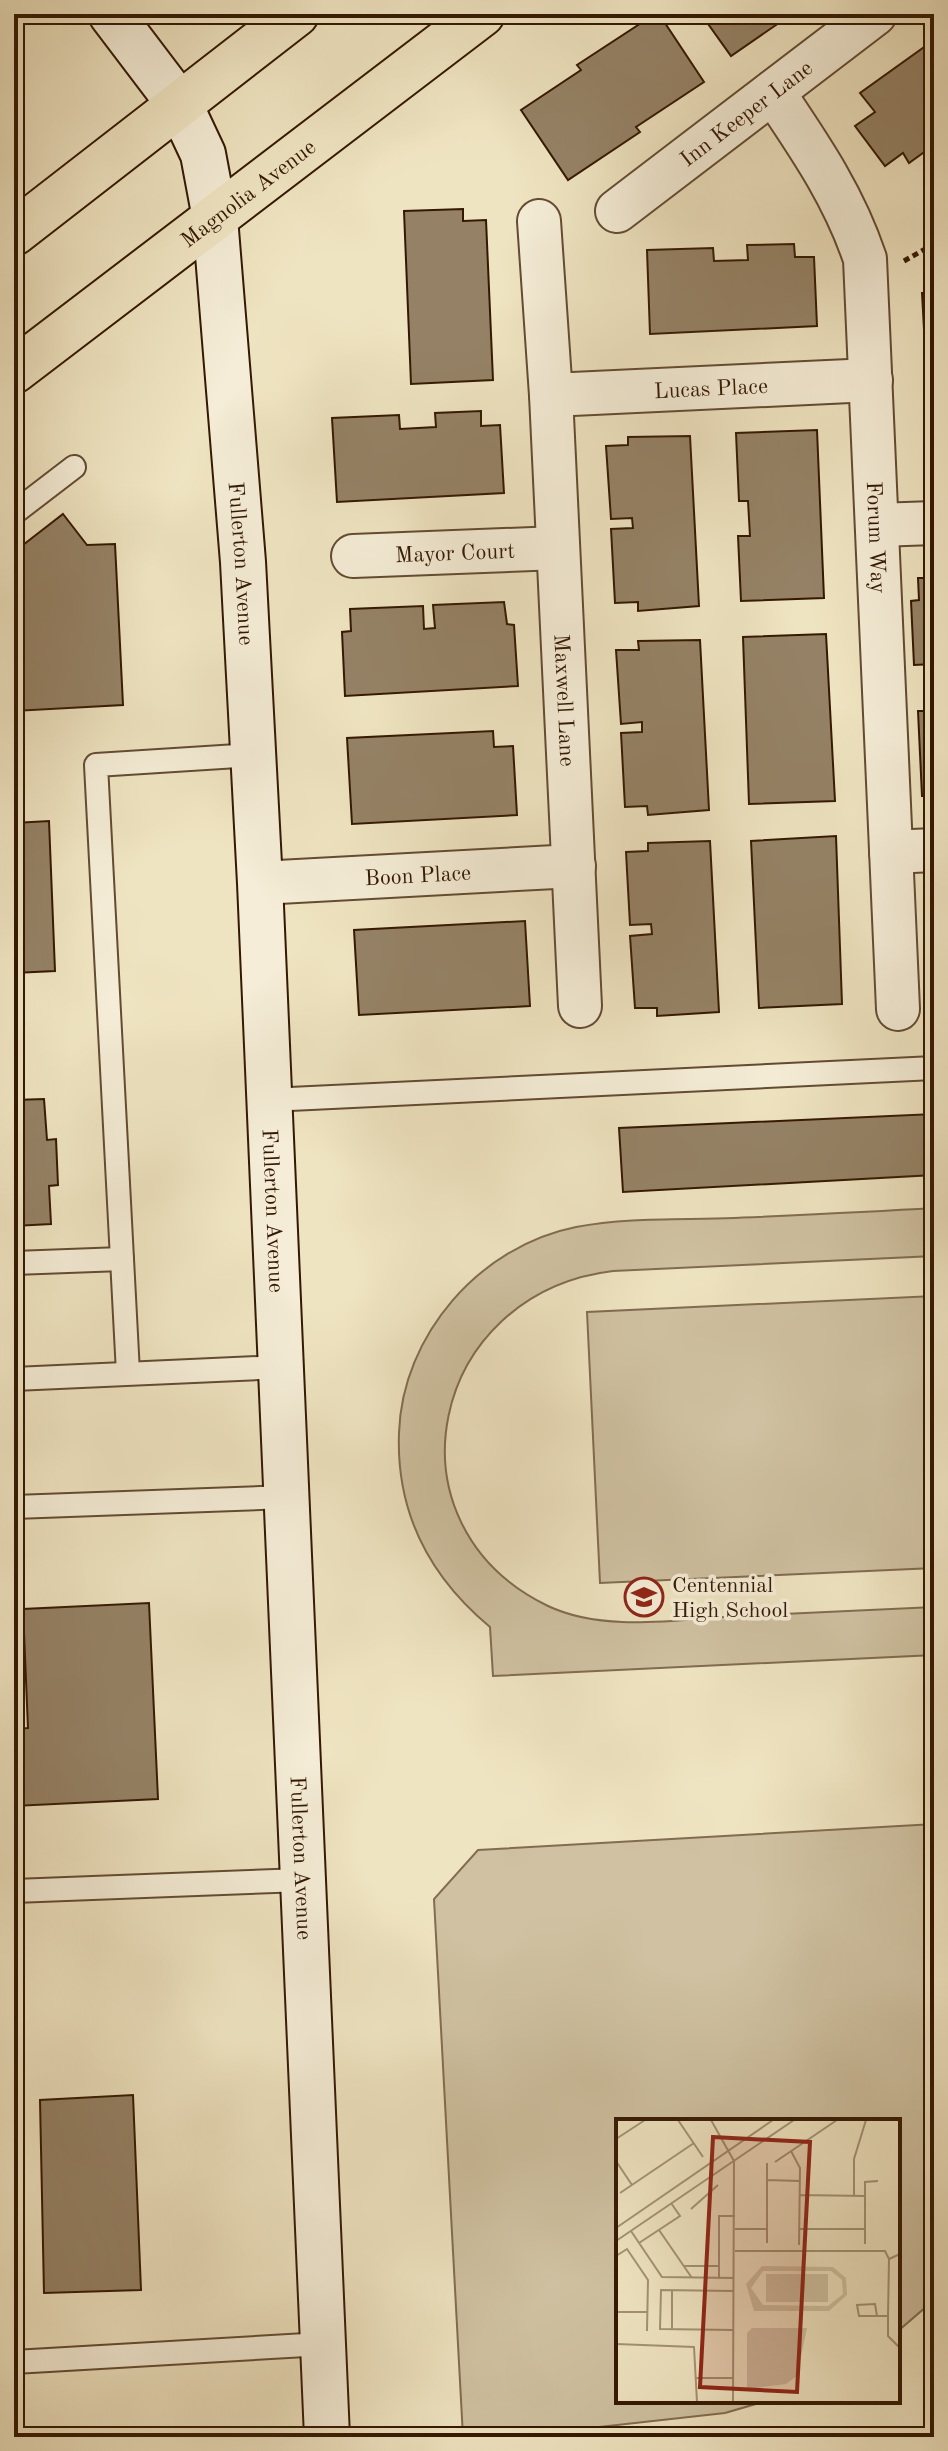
<svg xmlns="http://www.w3.org/2000/svg" width="948" height="2451" viewBox="0 0 948 2451" font-family="'Old Standard TT',serif">
<rect width="100%" height="100%" fill="#efe4c1"/>
<filter id="stains"><feTurbulence type="fractalNoise" baseFrequency=".0025" numOctaves="4"/><feColorMatrix values="0 0 0 0 .2 0 0 0 0 .09 0 0 0 0 .02 0 0 0 .5 -.17"/></filter>
<radialGradient id="worn" r=".72"><stop offset=".6" stop-color="#630" stop-opacity="0"/><stop offset="1" stop-color="#630" stop-opacity=".3"/></radialGradient>
<!-- green -->
<g fill="#cfc1a1" stroke="#826c52" stroke-width="2">
<path d="M 934,1208 L 934,1256 L 613,1271 C 430,1293 379,1524 548,1606 C 605,1633 679,1619 740,1616 C 805,1613 869,1610 934,1607 L 934,1655 L 493,1676 L 490,1627 C 430,1577 396,1513 399,1433 C 402,1335 480,1246 576,1227 C 627,1217 682,1220 734,1218 C 800,1215 867,1212 934,1208 Z"/>
<path d="M 934,1296 L 934,1568 L 600,1583 L 587,1312 Z"/>
<path d="M 934,1824 L 934,2300 L 898,2331 L 898,2121 L 618,2121 L 618,2401 L 766,2401 L 725,2413 L 509,2437 L 463,2437 L 434,1899 L 478,1850 Z"/>
</g>
<!-- building -->
<g fill="#958266" stroke="#341803" stroke-width="2">
<path d="M 655,14 L 659,14 L 704,82 L 636,127 L 640,132 L 568,180 L 521,110 L 581,70 L 577,65 Z"/>
<path d="M 701,14 L 792,14 L 731,56 Z"/>
<path d="M 934,40 L 934,145 L 909,163 L 903,153 L 885,166 L 855,126 L 875,112 L 860,93 Z"/>
<path d="M 463,209 L 463,221 L 486,220 L 493,380 L 411,384 L 404,211 Z"/>
<path d="M 794,244 L 795,257 L 814,257 L 817,326 L 650,334 L 647,250 L 713,248 L 714,261 L 748,260 L 747,245 Z"/>
<path d="M 922,293 L 934,293 L 934,366 L 926,366 Z"/>
<path d="M 926,377 L 934,377 L 934,450 L 931,450 Z"/>
<path d="M 481,411 L 481,426 L 500,425 L 504,493 L 337,502 L 332,418 L 399,415 L 400,429 L 436,427 L 435,413 Z"/>
<path d="M 817,430 L 824,598 L 741,601 L 738,536 L 750,536 L 748,501 L 739,501 L 736,433 Z"/>
<path d="M 690,436 L 699,606 L 638,611 L 638,602 L 615,603 L 611,529 L 633,528 L 632,518 L 611,519 L 606,446 L 628,445 L 628,437 Z"/>
<path d="M 63,514 L 87,545 L 115,544 L 123,705 L 14,711 L 14,552 Z"/>
<path d="M 918,578 L 934,578 L 934,664 L 914,665 L 911,601 L 919,600 Z"/>
<path d="M 504,602 L 507,624 L 514,625 L 518,686 L 345,696 L 342,632 L 351,631 L 350,609 L 423,606 L 424,629 L 435,628 L 433,605 Z"/>
<path d="M 826,634 L 835,801 L 749,804 L 743,637 Z"/>
<path d="M 700,640 L 709,810 L 648,815 L 647,806 L 625,807 L 621,733 L 642,732 L 642,722 L 621,724 L 616,650 L 639,650 L 638,641 Z"/>
<path d="M 918,711 L 934,711 L 934,796 L 922,796 Z"/>
<path d="M 493,731 L 494,747 L 513,746 L 517,815 L 352,824 L 347,738 Z"/>
<path d="M 49,821 L 55,971 L 14,973 L 14,823 Z"/>
<path d="M 836,836 L 842,1004 L 759,1008 L 751,841 Z"/>
<path d="M 710,841 L 719,1012 L 657,1016 L 657,1008 L 635,1008 L 630,936 L 652,934 L 651,924 L 630,925 L 626,852 L 648,851 L 648,843 Z"/>
<path d="M 932,905 L 934,905 L 934,991 L 928,992 L 925,928 L 933,928 Z"/>
<path d="M 525,921 L 530,1006 L 359,1015 L 354,930 Z"/>
<path d="M 44,1099 L 47,1140 L 56,1139 L 58,1185 L 49,1186 L 51,1224 L 14,1226 L 14,1100 Z"/>
<path d="M 934,1114 L 934,1175 L 623,1192 L 619,1128 Z"/>
<path d="M 149,1603 L 158,1799 L 14,1806 L 14,1729 L 28,1728 L 23,1609 Z"/>
<path d="M 133,2095 L 141,2290 L 44,2293 L 40,2100 Z"/>
<path d="M 148,2430 L 149,2437 L 49,2437 L 49,2435 Z"/>
</g>
<g fill="none" stroke-linecap="round" stroke-linejoin="round">
<!-- service casing -->
<g stroke="#634b32" stroke-width="26">
<g id="service">
<path d="M 14,513 L 74,467"/>
<path d="M 269,1100 L 934,1068"/>
<path d="M 14,1263 L 122,1259"/>
<path d="M 128,1373 L 96,765 L 253,755"/>
<path d="M 14,1379 L 281,1367"/>
<path d="M 14,1507 L 287,1497"/>
<path d="M 14,1891 L 303,1880"/>
<path d="M 14,2362 L 323,2344"/>
</g>
</g>
<!-- minor casing -->
<g stroke="#634b32" stroke-width="46">
<g id="minor">
<path id="s1" d="M 773,92 C 810,147 844,196 865,259 L 898,1009"/>
<path id="s2" d="M 617,211 L 875,14"/>
<path id="s3" d="M 539,221 L 551,395 L 580,1006"/>
<path id="s4" d="M 551,395 L 871,380"/>
<path d="M 877,525 L 934,523"/>
<path id="s5" d="M 353,556 L 558,548"/>
<path d="M 891,852 L 934,850"/>
<path id="s6" d="M 260,883 L 574,866"/>
</g>
</g>
<!-- secondary casing -->
<g stroke="#341803" stroke-width="48">
<g id="secondary">
<path id="s7" d="M 111,14 L 180,105 L 203,154 L 215,218 L 243,562 L 260,883 L 327,2437"/>
</g>
</g>
<!-- primary casing -->
<g stroke="#341803" stroke-width="48">
<g id="primary">
<path d="M 14,233 L 296,14"/>
<path id="s8" d="M 14,371 L 482,14"/>
</g>
</g>
<!-- path -->
<path stroke="#341803" stroke-width="5" stroke-dasharray="6 4" stroke-linecap="butt" d="M 904,261 L 934,244"/>
<!-- service -->
<use href="#service" stroke="#f5edd7" stroke-width="22"/>
<!-- minor -->
<use href="#minor" stroke="#f5edd7" stroke-width="42"/>
<!-- secondary -->
<use href="#secondary" stroke="#f5edd7" stroke-width="44"/>
<!-- primary -->
<use href="#primary" stroke="#efe4c1" stroke-width="44"/>
</g>
<!-- icons -->
<defs>
<g id="school-ring" transform="scale(2)"><circle r="9.5" fill="#f5edd7" stroke="#8f2418" stroke-width="1.5"/><path d="M0-5L7-2L0 1L-7-2ZM-4 1L0 2.5L4 1V4Q0 6-4 4Z" fill="#8f2418"/></g>
</defs>
<g fill-rule="evenodd">
<use href="#school-ring" x="644" y="1597"/>
</g>
<g text-anchor="middle" stroke-width="7" stroke-linejoin="round" paint-order="stroke">
<!-- street labels -->
<g font-size="22" fill="#341803" stroke="#f5edd7">
<text dy="8" stroke="none"><textPath href="#s2" startOffset="162">Inn Keeper Lane</textPath></text>
<text dy="8" stroke="none"><textPath href="#s8" startOffset="294">Magnolia Avenue</textPath></text>
<text dy="8" stroke="none"><textPath href="#s4" startOffset="160">Lucas Place</textPath></text>
<text dy="8" stroke="none"><textPath href="#s1" startOffset="470">Forum Way</textPath></text>
<text dy="8" stroke="none"><textPath href="#s5" startOffset="102">Mayor Court</textPath></text>
<text dy="8" stroke="none"><textPath href="#s7" startOffset="580">Fullerton Avenue</textPath></text>
<text dy="8" stroke="none"><textPath href="#s3" startOffset="480">Maxwell Lane</textPath></text>
<text dy="8" stroke="none"><textPath href="#s6" startOffset="158">Boon Place</textPath></text>
<text dy="8" stroke="none"><textPath href="#s7" startOffset="1228">Fullerton Avenue</textPath></text>
<text dy="8" stroke="none"><textPath href="#s7" startOffset="1876">Fullerton Avenue</textPath></text>
</g>
<!-- poi labels -->
<g font-size="22" fill="#341803" stroke="#f5edd7" text-anchor="start">
<text x="672" y="1592">Centennial<tspan x="672" dy="25">High School</tspan></text>
</g>
</g>
<!-- overview -->
<g transform="translate(616 2119)">
<rect width="284" height="284" fill="#efe4c1"/>
<path d="M 146,147 L 217,148 L 230,159 L 231,176 L 213,192 L 138,192 L 130,165 ZM 147,152 L 215,152 L 226,161 L 227,175 L 212,187 L 147,186 L 135,169 ZM 150,155 L 212,155 L 212,183 L 150,183 ZM 136,209 L 191,209 L 181,257 L 170,265 L 131,270 L 131,214 Z" fill="#cfc1a1" fill-rule="evenodd"/>
<path fill="none" stroke="#a49275" stroke-width="2" d="M 62,1 L 87,38M 95,1 L 118,42 L 117,283M 283,1 L 284,105M 0,20 L 29,1M 175,32 L 184,49 L 183,126M 0,42 L 16,66M 159,43 L 221,1M 151,61 L 184,62M 4,74 L 78,24M 184,76 L 249,77M 238,77 L 238,40 L 250,1M 75,90 L 102,66M 0,109 L 157,1M 119,110 L 151,110M 183,110 L 249,110M 43,111 L 76,159M 15,112 L 46,158 L 118,159M 0,122 L 178,1M 23,124 L 64,97 L 55,84M 151,124 L 151,44M 249,125 L 249,63 L 262,62M 119,132 L 269,132 L 273,140M 284,135 L 273,140 L 272,197 L 272,217 L 284,229M 0,137 L 11,130 L 32,161 L 31,212M 67,147 L 103,147M 103,159 L 103,97 L 119,97M 0,193 L 32,193M 261,197 L 259,185 L 241,186 L 243,197 L 272,197M 56,211 L 56,172M 118,211 L 44,210 L 45,171 L 118,172M 0,225 L 78,228 L 81,283M 80,259 L 118,259"/>
<path fill="#8f2418" fill-opacity="0.15" stroke="#8f2418" stroke-width="4" d="M 97,18 L 194,23 L 181,273 L 84,268 Z"/>
<rect width="284" height="284" fill="none" stroke="#341803" stroke-width="4"/>
</g>
<!-- margin -->
<rect width="948" height="2451" fill="none" stroke="#efe4c1" stroke-width="48"/>
<rect x="16" y="16" width="916" height="2419" fill="none" stroke="#341803" stroke-width="4"/>
<rect x="24" y="24" width="900" height="2403" fill="none" stroke="#341803" stroke-width="2"/>
<rect width="100%" height="100%" filter="url(#stains)"/>
<rect width="100%" height="100%" fill="url(#worn)"/>
</svg>
